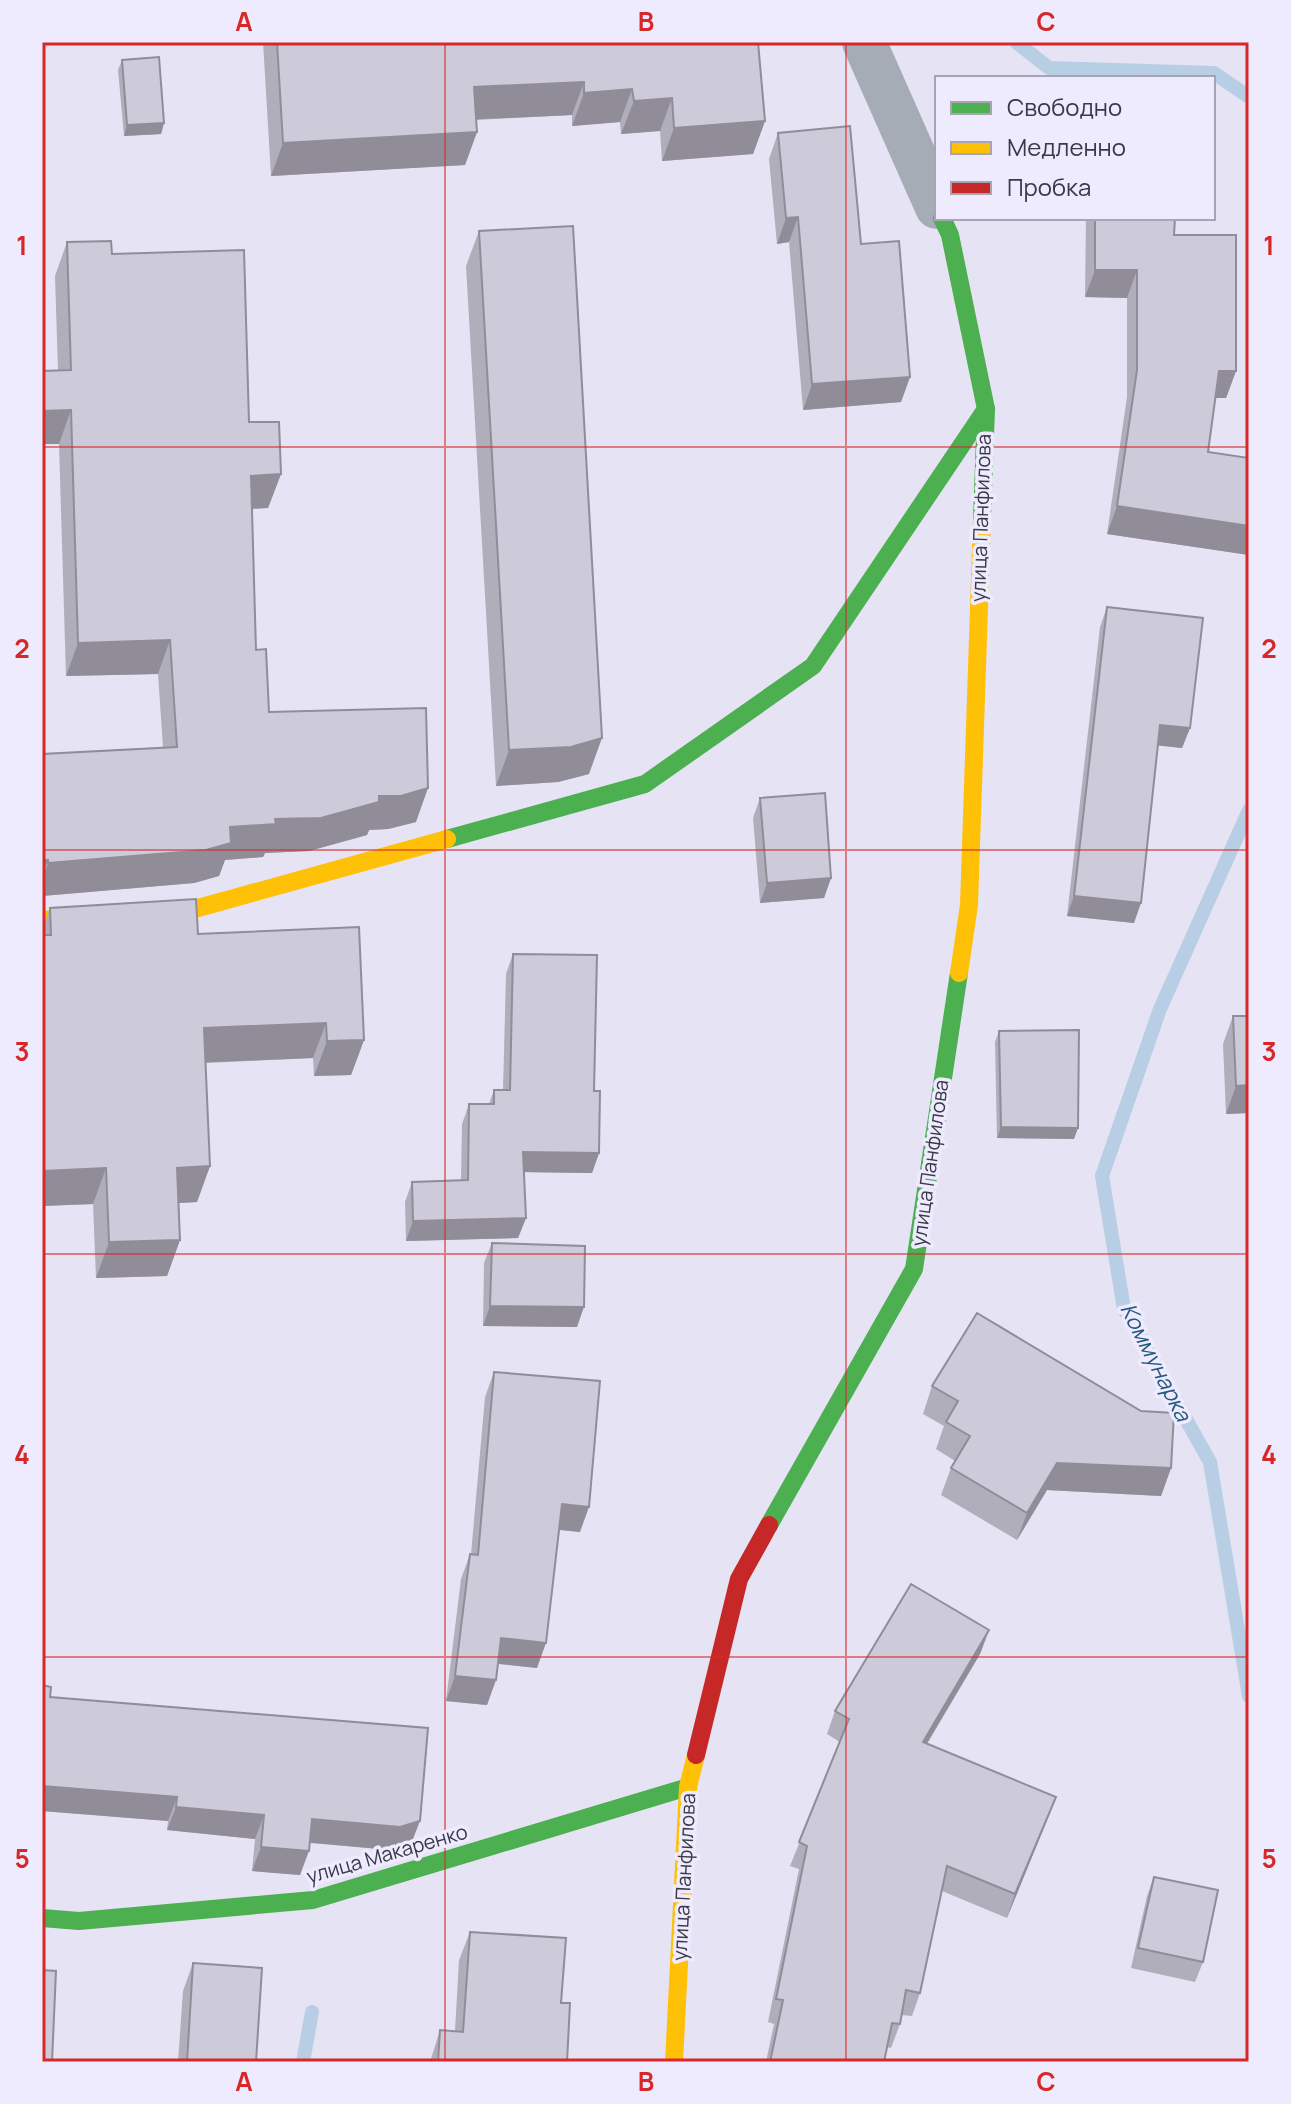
<svg xmlns="http://www.w3.org/2000/svg" width="1291" height="2104" viewBox="0 0 1291 2104" font-family="Manrope,sans-serif">
<rect width="100%" height="100%" fill="#e6e3f4"/>
<g fill="none" stroke-linecap="round" stroke-linejoin="round">
<!-- stream -->
<g stroke="#b8cee4" stroke-width="14">
<path d="M 1016,42 L 1049,68 L 1214,73 L 1249,97"/>
<path d="M 1249,810 L 1160,1009 L 1102,1176 L 1124,1309 L 1210,1462 L 1249,1696"/>
<path d="M 303,2062 L 312,2012"/>
</g>
<!-- street -->
<path stroke="#a5acb6" stroke-width="44" d="M 864,42 L 937,207"/>
<!-- fast -->
<g stroke="#4caf50" stroke-width="18">
<path d="M 942,218 L 950,235 L 986,409 L 982,519"/>
<path d="M 447,839 L 645,784 L 813,666 L 986,409"/>
<path d="M 769,1525 L 914,1269 L 959,973"/>
<path d="M 42,1918 L 79,1921 L 313,1900 L 688,1787"/>
</g>
<!-- slow -->
<g stroke="#ffc107" stroke-width="18">
<path d="M 42,920 L 198,908 L 447,839"/>
<path d="M 959,973 L 969,905 L 982,519"/>
<path d="M 674,2062 L 688,1787 L 696,1755"/>
</g>
<!-- jam -->
<path stroke="#c62828" stroke-width="18" d="M 696,1755 L 739,1579 L 769,1525"/>
</g>
<!-- wall -->
<g fill="#b0aebb">
<path d="M 263,42 L 758,42 L 765,121 L 753,154 L 662,161 L 660,131 L 621,134 L 620,122 L 572,126 L 572,115 L 476,120 L 477,132 L 465,165 L 271,176 Z"/>
<path d="M 122,60 L 164,123 L 161,134 L 124,136 L 118,70 Z"/>
<path d="M 778,133 L 861,244 L 910,377 L 901,402 L 803,410 L 789,242 L 777,244 L 769,159 Z"/>
<path d="M 1086,218 L 1175,218 L 1174,235 L 1236,371 L 1226,398 L 1215,398 L 1208,452 L 1249,458 L 1249,555 L 1107,534 L 1127,397 L 1127,298 L 1085,297 Z"/>
<path d="M 479,231 L 589,774 L 558,782 L 496,786 L 466,266 Z"/>
<path d="M 67,242 L 112,254 L 249,422 L 281,474 L 268,508 L 252,509 L 256,650 L 269,712 L 416,822 L 388,829 L 369,830 L 367,835 L 309,851 L 265,853 L 263,857 L 225,860 L 219,876 L 194,883 L 42,896 L 42,754 L 163,747 L 158,674 L 66,676 L 59,444 L 42,444 L 42,371 L 58,371 L 55,276 Z"/>
<path d="M 1107,607 L 1190,728 L 1182,748 L 1158,745 L 1134,923 L 1067,916 L 1100,627 Z"/>
<path d="M 760,798 L 831,878 L 824,898 L 760,903 L 753,818 Z"/>
<path d="M 50,908 L 198,934 L 364,1040 L 351,1075 L 314,1076 L 313,1058 L 206,1063 L 210,1166 L 197,1202 L 179,1203 L 180,1240 L 167,1276 L 96,1278 L 93,1204 L 42,1206 L 42,931 Z"/>
<path d="M 513,954 L 594,1091 L 599,1153 L 592,1173 L 524,1172 L 526,1218 L 518,1238 L 406,1241 L 405,1202 L 412,1182 L 461,1180 L 462,1124 L 469,1104 L 489,1104 L 494,1090 L 503,1090 L 506,974 Z"/>
<path d="M 1233,1016 L 1249,1113 L 1226,1114 L 1223,1044 Z"/>
<path d="M 999,1031 L 1074,1139 L 997,1138 L 995,1042 Z"/>
<path d="M 492,1243 L 577,1327 L 483,1326 L 484,1263 Z"/>
<path d="M 494,1372 L 580,1532 L 559,1530 L 537,1668 L 498,1664 L 487,1705 L 446,1701 L 461,1579 L 470,1554 L 471,1554 L 485,1397 Z"/>
<path d="M 932,1386 L 1171,1468 L 1161,1496 L 1047,1490 L 1017,1540 L 941,1495 L 951,1468 L 955,1461 L 936,1449 L 944,1426 L 923,1414 Z"/>
<path d="M 989,1630 L 980,1654 L 927,1744 L 1047,1820 L 1007,1918 L 942,1891 L 920,1993 L 912,2016 L 901,2015 L 900,2024 L 891,2048 L 887,2047 L 884,2062 L 766,2062 L 774,2024 L 768,2022 L 799,1869 L 790,1866 L 840,1742 L 827,1734 L 835,1711 Z"/>
<path d="M 42,1685 L 50,1697 L 411,1844 L 391,1850 L 310,1843 L 300,1875 L 252,1871 L 255,1839 L 167,1830 L 168,1821 L 42,1811 Z"/>
<path d="M 1154,1877 L 1203,1962 L 1195,1982 L 1131,1968 L 1147,1896 Z"/>
<path d="M 470,1932 L 561,2003 L 567,2062 L 430,2062 L 440,2030 L 455,2031 L 459,1960 Z"/>
<path d="M 193,1963 L 256,2062 L 178,2062 L 183,1991 Z"/>
</g>
<!-- shaded-wall -->
<g fill="#908d98">
<path d="M 584,82 L 572,115 L 462,120 L 474,87 Z"/>
<path d="M 632,89 L 620,122 L 572,126 L 584,93 Z"/>
<path d="M 672,98 L 660,131 L 621,134 L 634,101 Z"/>
<path d="M 765,121 L 753,154 L 662,161 L 674,128 Z"/>
<path d="M 164,123 L 161,134 L 124,136 L 127,125 Z"/>
<path d="M 477,132 L 465,165 L 271,176 L 283,143 Z"/>
<path d="M 798,217 L 789,242 L 777,244 L 786,218 Z"/>
<path d="M 1095,270 L 1137,270 L 1127,298 L 1085,297 Z"/>
<path d="M 1219,371 L 1236,371 L 1226,398 L 1209,398 Z"/>
<path d="M 910,377 L 901,402 L 803,410 L 812,384 Z"/>
<path d="M 71,410 L 59,444 L 42,444 L 42,411 Z"/>
<path d="M 281,474 L 268,508 L 239,509 L 251,476 Z"/>
<path d="M 1117,506 L 1249,526 L 1249,555 L 1107,534 Z"/>
<path d="M 170,640 L 158,674 L 66,676 L 78,643 Z"/>
<path d="M 1160,725 L 1190,728 L 1182,748 L 1153,745 Z"/>
<path d="M 602,738 L 589,774 L 558,782 L 496,786 L 509,750 Z"/>
<path d="M 428,788 L 416,822 L 388,829 L 369,830 L 367,835 L 309,851 L 265,853 L 263,857 L 225,860 L 219,876 L 194,883 L 42,896 L 42,879 L 48,863 L 230,827 L 275,819 L 379,796 Z"/>
<path d="M 42,860 L 48,860 L 42,875 Z"/>
<path d="M 831,878 L 824,898 L 760,903 L 767,883 Z"/>
<path d="M 1074,896 L 1141,903 L 1134,923 L 1067,916 Z"/>
<path d="M 326,1023 L 313,1058 L 191,1063 L 204,1028 Z"/>
<path d="M 364,1040 L 351,1075 L 314,1076 L 327,1041 Z"/>
<path d="M 1249,1085 L 1249,1113 L 1226,1114 L 1236,1086 Z"/>
<path d="M 1001,1127 L 1078,1128 L 1074,1139 L 997,1138 Z"/>
<path d="M 523,1152 L 599,1153 L 592,1173 L 516,1172 Z"/>
<path d="M 210,1166 L 197,1202 L 164,1204 L 177,1168 Z"/>
<path d="M 106,1168 L 93,1204 L 42,1206 L 42,1171 Z"/>
<path d="M 526,1218 L 518,1238 L 406,1241 L 413,1221 Z"/>
<path d="M 180,1240 L 167,1276 L 96,1278 L 109,1242 Z"/>
<path d="M 490,1306 L 584,1307 L 577,1327 L 483,1326 Z"/>
<path d="M 1057,1463 L 1171,1468 L 1161,1496 L 1047,1490 L 1017,1540 L 1027,1513 Z"/>
<path d="M 562,1504 L 589,1507 L 580,1532 L 553,1529 Z"/>
<path d="M 989,1630 L 980,1654 L 914,1765 L 923,1742 Z"/>
<path d="M 501,1638 L 546,1643 L 537,1668 L 492,1663 Z"/>
<path d="M 455,1676 L 496,1680 L 487,1705 L 446,1701 Z"/>
<path d="M 42,1786 L 177,1797 L 168,1821 L 42,1811 Z"/>
<path d="M 1056,1797 L 1047,1820 L 1007,1918 L 1015,1894 Z"/>
<path d="M 176,1807 L 264,1815 L 255,1839 L 167,1830 Z"/>
<path d="M 312,1819 L 420,1821 L 411,1844 L 391,1850 L 303,1842 Z"/>
<path d="M 261,1847 L 309,1851 L 300,1875 L 252,1871 Z"/>
</g>
<!-- building -->
<g fill="#cdcad9" stroke="#908d98" stroke-width="2">
<path d="M 277,42 L 758,42 L 765,121 L 674,128 L 672,98 L 634,101 L 632,89 L 584,93 L 584,82 L 474,87 L 477,132 L 283,143 Z"/>
<path d="M 159,57 L 164,123 L 127,125 L 122,60 Z"/>
<path d="M 850,126 L 861,244 L 899,241 L 910,377 L 812,384 L 798,217 L 786,218 L 778,133 Z"/>
<path d="M 1095,218 L 1175,218 L 1174,235 L 1236,235 L 1236,371 L 1219,371 L 1208,452 L 1249,458 L 1249,526 L 1117,506 L 1137,370 L 1137,270 L 1095,270 Z"/>
<path d="M 573,226 L 602,738 L 571,747 L 509,750 L 479,231 Z"/>
<path d="M 111,241 L 112,254 L 244,250 L 249,422 L 279,422 L 281,474 L 251,476 L 256,650 L 266,649 L 269,712 L 426,708 L 428,788 L 401,796 L 379,796 L 379,802 L 321,818 L 275,819 L 276,824 L 230,827 L 231,843 L 206,850 L 48,863 L 48,860 L 42,860 L 42,754 L 177,747 L 170,640 L 78,643 L 71,410 L 42,411 L 42,371 L 71,370 L 67,242 Z"/>
<path d="M 1107,607 L 1203,618 L 1190,728 L 1160,725 L 1141,903 L 1074,896 Z"/>
<path d="M 825,793 L 831,878 L 767,883 L 760,798 Z"/>
<path d="M 196,899 L 198,934 L 359,927 L 364,1040 L 327,1041 L 326,1023 L 204,1028 L 210,1166 L 177,1168 L 180,1240 L 109,1242 L 106,1168 L 42,1171 L 42,935 L 51,935 L 50,908 Z"/>
<path d="M 513,954 L 597,955 L 594,1091 L 600,1091 L 599,1153 L 523,1152 L 526,1218 L 413,1221 L 412,1182 L 468,1180 L 469,1104 L 494,1104 L 494,1090 L 510,1090 Z"/>
<path d="M 1233,1016 L 1249,1016 L 1249,1085 L 1236,1086 Z"/>
<path d="M 1079,1030 L 1078,1128 L 1001,1127 L 999,1031 Z"/>
<path d="M 492,1243 L 585,1246 L 584,1307 L 490,1306 Z"/>
<path d="M 977,1313 L 1141,1411 L 1174,1413 L 1171,1468 L 1057,1463 L 1027,1513 L 951,1468 L 970,1436 L 946,1422 L 958,1401 L 932,1386 Z"/>
<path d="M 494,1372 L 600,1381 L 589,1507 L 562,1504 L 546,1643 L 501,1638 L 496,1680 L 455,1676 L 470,1554 L 478,1555 Z"/>
<path d="M 911,1584 L 989,1630 L 923,1742 L 1056,1797 L 1015,1894 L 947,1866 L 920,1993 L 906,1990 L 900,2024 L 892,2023 L 884,2062 L 770,2062 L 783,2000 L 776,1999 L 807,1846 L 799,1842 L 849,1719 L 835,1711 Z"/>
<path d="M 42,1685 L 51,1687 L 50,1697 L 428,1728 L 420,1821 L 400,1827 L 312,1819 L 309,1851 L 261,1847 L 264,1815 L 176,1807 L 177,1797 L 42,1786 Z"/>
<path d="M 1154,1877 L 1218,1890 L 1203,1962 L 1138,1948 Z"/>
<path d="M 470,1932 L 566,1938 L 561,2003 L 570,2003 L 567,2062 L 438,2062 L 440,2030 L 463,2032 Z"/>
<path d="M 193,1963 L 262,1968 L 256,2062 L 187,2062 Z"/>
<path d="M 42,1970 L 56,1971 L 52,2062 L 42,2062 Z"/>
</g>
<!-- grid -->
<path fill="none" stroke="#d62828" stroke-width="2" stroke-opacity="0.55" d="M 445,42 L 445,2062M 846,42 L 846,2062M 42,447 L 1249,447M 42,850 L 1249,850M 42,1254 L 1249,1254M 42,1657 L 1249,1657"/>
<g text-anchor="middle" stroke-width="7" stroke-linejoin="round" paint-order="stroke">
<!-- street labels -->
<g font-size="20" fill="#3b3945" stroke="#eeebff">
<text transform="translate(981 518) rotate(-88)" y="7">улица Панфилова</text>
<text transform="translate(930 1163) rotate(-82)" y="7">улица Панфилова</text>
<text transform="translate(387 1854) rotate(-16)" y="7">улица Макаренко</text>
<text transform="translate(684 1877) rotate(-87)" y="7">улица Панфилова</text>
</g>
<!-- water labels -->
<g font-size="22" font-style="italic" fill="#25587a" stroke="#eeebff">
<text transform="translate(1156 1362) rotate(63)" y="8">Коммунарка</text>
</g>
</g>
<!-- border -->
<rect width="1291" height="2104" fill="none" stroke="#eeebff" stroke-width="88"/>
<!-- legend -->
<rect x="935" y="76" width="280" height="144" fill="#eeebff" stroke="#a6a4b5" stroke-width="2"/>
<rect x="951" y="102" width="40" height="12" fill="#4caf50" stroke="#a6a4b5" stroke-width="2"/>
<text x="1007" y="116" font-size="24" fill="#3b3945">Свободно</text>
<rect x="951" y="142" width="40" height="12" fill="#ffc107" stroke="#a6a4b5" stroke-width="2"/>
<text x="1007" y="156" font-size="24" fill="#3b3945">Медленно</text>
<rect x="951" y="182" width="40" height="12" fill="#c62828" stroke="#a6a4b5" stroke-width="2"/>
<text x="1007" y="196" font-size="24" fill="#3b3945">Пробка</text>
<rect x="44" y="44" width="1203" height="2016" fill="none" stroke="#d62828" stroke-width="3"/>
<g font-size="26" text-anchor="middle" font-weight="bold" fill="#d62828">
<text x="244" y="31">A</text>
<text x="646" y="31">B</text>
<text x="1046" y="31">C</text>
<text x="22" y="255">1</text>
<text x="1269" y="255">1</text>
<text x="22" y="658">2</text>
<text x="1269" y="658">2</text>
<text x="22" y="1061">3</text>
<text x="1269" y="1061">3</text>
<text x="22" y="1464">4</text>
<text x="1269" y="1464">4</text>
<text x="22" y="1868">5</text>
<text x="1269" y="1868">5</text>
<text x="244" y="2091">A</text>
<text x="646" y="2091">B</text>
<text x="1046" y="2091">C</text>
</g>
</svg>
